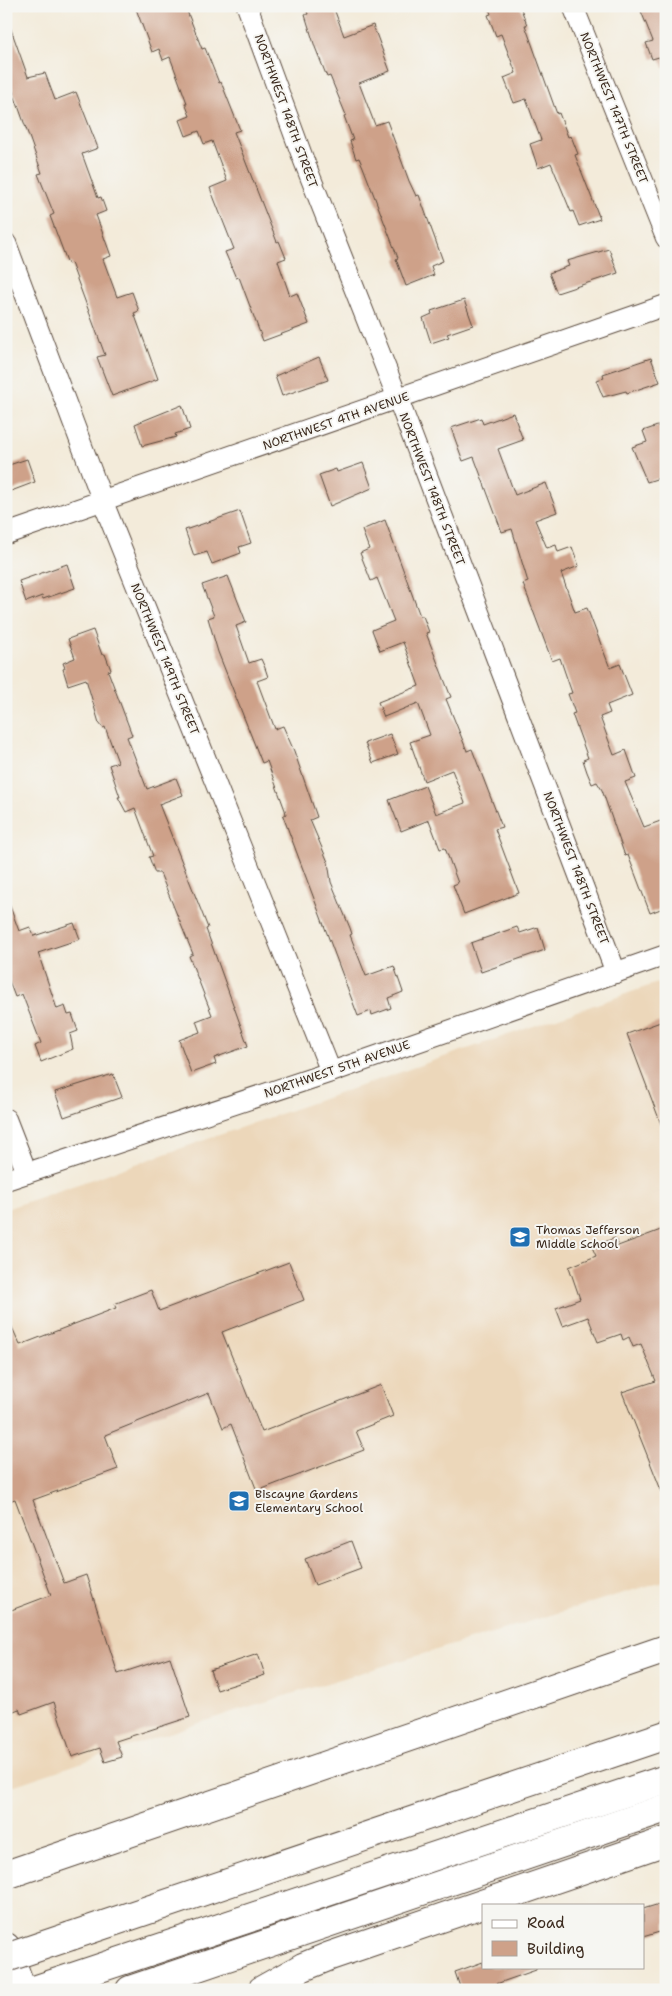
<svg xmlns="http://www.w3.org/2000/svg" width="672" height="1996" viewBox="0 0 672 1996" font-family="'Shantell Sans',sans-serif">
<rect width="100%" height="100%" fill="#f6f6f2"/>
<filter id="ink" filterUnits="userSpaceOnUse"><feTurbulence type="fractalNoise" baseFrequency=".02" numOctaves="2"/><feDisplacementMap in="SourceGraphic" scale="10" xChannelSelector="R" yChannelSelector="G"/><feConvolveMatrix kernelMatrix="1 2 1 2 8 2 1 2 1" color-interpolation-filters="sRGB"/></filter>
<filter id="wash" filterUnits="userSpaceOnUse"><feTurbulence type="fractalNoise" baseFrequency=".0096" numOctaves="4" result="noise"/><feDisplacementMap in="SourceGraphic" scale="20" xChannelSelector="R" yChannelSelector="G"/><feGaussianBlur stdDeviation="1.12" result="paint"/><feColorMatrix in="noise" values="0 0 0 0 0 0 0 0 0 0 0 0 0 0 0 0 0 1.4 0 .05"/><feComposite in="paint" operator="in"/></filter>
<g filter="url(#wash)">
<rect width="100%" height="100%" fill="#f3ebda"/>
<!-- built -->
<path fill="#ecd7ba" d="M 666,980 L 666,1580 L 238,1710 L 6,1788 L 6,1209 Z"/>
<g id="blocks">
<!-- building -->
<g fill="#cea189">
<path d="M 135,6 L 185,6 L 202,49 L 205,48 L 219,83 L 221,82 L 240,130 L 234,132 L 277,242 L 279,241 L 286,258 L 278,261 L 290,296 L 297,293 L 309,324 L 263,341 L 239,277 L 236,278 L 225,252 L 234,249 L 210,188 L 227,181 L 212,141 L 204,144 L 199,131 L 186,136 L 180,120 L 190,116 L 185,103 L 187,103 L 170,57 L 163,60 L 159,49 L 152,52 Z"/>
<path d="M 305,6 L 333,6 L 344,36 L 373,25 L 390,71 L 359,83 L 375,125 L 387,121 L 409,181 L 416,196 L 419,195 L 443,261 L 431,266 L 434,275 L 406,286 L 396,259 L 398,258 L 363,167 L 359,158 L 356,159 L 350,141 L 353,140 L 344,116 L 346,115 L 330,76 L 327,77 L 315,47 L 305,15 L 308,14 Z"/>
<path d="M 488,6 L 520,6 L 527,25 L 525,25 L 557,114 L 559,113 L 568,137 L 571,136 L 578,154 L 575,155 L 600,219 L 579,226 L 573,211 L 571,212 L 551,163 L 538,168 L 530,144 L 541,140 L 526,99 L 514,103 L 504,78 L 516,73 L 501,34 L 496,36 L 488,15 L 491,14 Z"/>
<path d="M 639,6 L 666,6 L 666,71 L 659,57 L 652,59 L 646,43 L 653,41 Z"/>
<path d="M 8,21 L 28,77 L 45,73 L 55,100 L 76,92 L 98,148 L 82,154 L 98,198 L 101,197 L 106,211 L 96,215 L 111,256 L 103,259 L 117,297 L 132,292 L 139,311 L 134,313 L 158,379 L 112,396 L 97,357 L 105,355 L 71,263 L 68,264 L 50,216 L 54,214 L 38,174 L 42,173 L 6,72 L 6,22 Z"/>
<path d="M 609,249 L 618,273 L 557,293 L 549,273 L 569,266 L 567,261 Z"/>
<path d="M 464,300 L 473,325 L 447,334 L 449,337 L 431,343 L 423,318 L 432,314 L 431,311 Z"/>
<path d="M 319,357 L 328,380 L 282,396 L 275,376 Z"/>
<path d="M 651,358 L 660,382 L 627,393 L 626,391 L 603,397 L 596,380 L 604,378 L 603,374 Z"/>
<path d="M 182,405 L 190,429 L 175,434 L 176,437 L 142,446 L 135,424 Z"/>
<path d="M 513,413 L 523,440 L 498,449 L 515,495 L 546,483 L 557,512 L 535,520 L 547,548 L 556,545 L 558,552 L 572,547 L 579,566 L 561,573 L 575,612 L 587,608 L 610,668 L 620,664 L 632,695 L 607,705 L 610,713 L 600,717 L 614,755 L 626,750 L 636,778 L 625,782 L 644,827 L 666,819 L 666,907 L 650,913 L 628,855 L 625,856 L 602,790 L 597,782 L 592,784 L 587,772 L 583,760 L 588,758 L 572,714 L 575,713 L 568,694 L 572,693 L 560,658 L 552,661 L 540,629 L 523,584 L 528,582 L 512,529 L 502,532 L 474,457 L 463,461 L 451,428 L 481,418 L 483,424 Z"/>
<path d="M 666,423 L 666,476 L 647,482 L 632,447 L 647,442 L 643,431 Z"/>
<path d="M 27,459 L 35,482 L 6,493 L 6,466 Z"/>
<path d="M 363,463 L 372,488 L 330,506 L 319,475 L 336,469 L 337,472 Z"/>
<path d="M 240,511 L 251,543 L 239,547 L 241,553 L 212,564 L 207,552 L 194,556 L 185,530 Z"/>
<path d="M 385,520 L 420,616 L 423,616 L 429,632 L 426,633 L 451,697 L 446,699 L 467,751 L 472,749 L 502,827 L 495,829 L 519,893 L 464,914 L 453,885 L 458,883 L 445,848 L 440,849 L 429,820 L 401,831 L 389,800 L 425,786 L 436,814 L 465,803 L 452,770 L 424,781 L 410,742 L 430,735 L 418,703 L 384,717 L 378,702 L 419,686 L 403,642 L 380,651 L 372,630 L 394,621 L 377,578 L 371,581 L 360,553 L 369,549 L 362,530 Z"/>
<path d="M 67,564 L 75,588 L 43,599 L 42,596 L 26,602 L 19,581 Z"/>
<path d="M 228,576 L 246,622 L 236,626 L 249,663 L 261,659 L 265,668 L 268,677 L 257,681 L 275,729 L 283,726 L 294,751 L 317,817 L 310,820 L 328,862 L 331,882 L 350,928 L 352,934 L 350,935 L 366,976 L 394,966 L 403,992 L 388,998 L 391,1008 L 372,1015 L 371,1011 L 358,1016 L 283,816 L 286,814 L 285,810 L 267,761 L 262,763 L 218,652 L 208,618 L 214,616 L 202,585 Z"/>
<path d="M 93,630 L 102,655 L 105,654 L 111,670 L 108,671 L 132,735 L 127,737 L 147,789 L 176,778 L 183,795 L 159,804 L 208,928 L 206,929 L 248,1046 L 214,1058 L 216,1064 L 191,1073 L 179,1040 L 200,1032 L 196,1021 L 212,1015 L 189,956 L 193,954 L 160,873 L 155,873 L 149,857 L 153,856 L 135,808 L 126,812 L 118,797 L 120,797 L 109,765 L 118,762 L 105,727 L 103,728 L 99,723 L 86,679 L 68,685 L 63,669 L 65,668 L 63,663 L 75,658 L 68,639 Z"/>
<path d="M 390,734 L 398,754 L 373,763 L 365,743 Z"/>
<path d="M 8,901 L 19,931 L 30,927 L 34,936 L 74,923 L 80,939 L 38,953 L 57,1009 L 65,1006 L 68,1015 L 72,1014 L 78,1031 L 70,1034 L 73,1049 L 41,1062 L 35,1046 L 41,1043 L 22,994 L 15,997 L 6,973 Z"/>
<path d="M 517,927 L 520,933 L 538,927 L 545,950 L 481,972 L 471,943 Z"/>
<path d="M 666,1020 L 666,1132 L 664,1132 L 627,1034 Z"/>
<path d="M 113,1074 L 122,1097 L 64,1117 L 55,1092 Z"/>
<path d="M 666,1228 L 666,1500 L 665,1500 L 622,1392 L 656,1381 L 641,1344 L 633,1347 L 629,1337 L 623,1340 L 621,1334 L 598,1342 L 588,1317 L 563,1326 L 556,1308 L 580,1299 L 569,1267 L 596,1256 L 592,1247 L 615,1238 L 618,1246 Z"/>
<path d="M 289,1262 L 304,1300 L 222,1332 L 262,1432 L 381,1385 L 393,1416 L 356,1431 L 364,1450 L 257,1491 L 231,1424 L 223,1428 L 209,1393 L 105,1435 L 118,1469 L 33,1500 L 64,1583 L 86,1575 L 118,1674 L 170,1657 L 190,1717 L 116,1741 L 122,1757 L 105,1762 L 100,1748 L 72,1757 L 54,1702 L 21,1714 L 19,1709 L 6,1714 L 6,1612 L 51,1595 L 15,1499 L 6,1502 L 6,1314 L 20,1345 L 116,1308 L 114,1304 L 151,1290 L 159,1311 Z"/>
<path d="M 351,1541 L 361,1568 L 315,1585 L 305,1559 Z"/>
<path d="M 258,1654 L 265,1675 L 217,1690 L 210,1670 Z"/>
<path d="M 666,1902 L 666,1930 L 643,1937 L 643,1909 Z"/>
<path d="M 483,1962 L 483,1967 L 536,1967 L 536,1970 L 496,1984 L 498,1990 L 461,1990 L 455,1972 Z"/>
</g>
</g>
</g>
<g filter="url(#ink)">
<use href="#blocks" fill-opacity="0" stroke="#57473a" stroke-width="1"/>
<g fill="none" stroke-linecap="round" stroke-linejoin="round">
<!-- street casing -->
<g stroke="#57473a" stroke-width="22">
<g id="street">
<path d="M 247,6 L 304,161 L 398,399 L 616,973"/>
<path d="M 573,6 L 666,238"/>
<path d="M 6,243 L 103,502 L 331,1072"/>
<path d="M 6,534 L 666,305"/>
<path d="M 6,1119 L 27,1173"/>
<path d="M 6,1180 L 331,1072 L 666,955"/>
</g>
</g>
<!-- secondary casing -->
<g stroke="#57473a" stroke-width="30">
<path id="secondary" d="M 6,1947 L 22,1990"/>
</g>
<!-- highway casing -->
<g stroke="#57473a" stroke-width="30">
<g id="highway">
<path d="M 6,1875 L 666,1649"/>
<path d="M 71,1936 L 666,1735"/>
<path d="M 34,1990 L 666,1779"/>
<path d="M 130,1990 L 666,1808"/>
<path d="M 262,1990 L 303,1967 L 330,1956 L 666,1841"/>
</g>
</g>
<!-- street -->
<use href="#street" stroke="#fff" stroke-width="20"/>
<!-- secondary -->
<use href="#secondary" stroke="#fff" stroke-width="28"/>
<!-- highway -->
<use href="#highway" stroke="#fff" stroke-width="28"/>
<!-- highway-bridge casing -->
<g stroke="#57473a" stroke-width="30" stroke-linecap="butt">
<path id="highway-bridge" d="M 6,1958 L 71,1936"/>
</g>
<!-- highway-bridge -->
<use href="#highway-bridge" stroke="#fff" stroke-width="28"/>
</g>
</g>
<!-- icons -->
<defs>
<g id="school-square" transform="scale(1.125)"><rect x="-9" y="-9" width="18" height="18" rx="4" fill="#1f6fb2" stroke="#f6f6f2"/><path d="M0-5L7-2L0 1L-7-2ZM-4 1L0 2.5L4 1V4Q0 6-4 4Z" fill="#fff"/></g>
</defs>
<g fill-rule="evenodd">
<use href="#school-square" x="520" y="1237"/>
<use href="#school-square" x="239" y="1501"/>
</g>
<g text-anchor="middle" stroke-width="4" stroke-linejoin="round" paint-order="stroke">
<!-- street labels -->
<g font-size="12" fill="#3b2a1e" stroke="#f6f6f2">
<text transform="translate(614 108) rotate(68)" y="4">NORTHWEST 147TH STREET</text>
<text transform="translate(286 111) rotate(70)" y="4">NORTHWEST 148TH STREET</text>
<text transform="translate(336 421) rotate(-19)" y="4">NORTHWEST 4TH AVENUE</text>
<text transform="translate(432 489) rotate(69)" y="4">NORTHWEST 148TH STREET</text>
<text transform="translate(165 659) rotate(68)" y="4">NORTHWEST 149TH STREET</text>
<text transform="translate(576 868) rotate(69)" y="4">NORTHWEST 148TH STREET</text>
<text transform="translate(337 1069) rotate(-19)" y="4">NORTHWEST 5TH AVENUE</text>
</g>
<!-- poi labels -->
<g font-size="12" fill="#3b2a1e" stroke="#f6f6f2" text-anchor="start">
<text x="536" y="1234">Thomas Jefferson<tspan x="536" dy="14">Middle School</tspan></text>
<text x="255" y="1498">Biscayne Gardens<tspan x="255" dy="14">Elementary School</tspan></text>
</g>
</g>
<!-- margin -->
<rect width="672" height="1996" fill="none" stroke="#f6f6f2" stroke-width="25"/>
<!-- legend -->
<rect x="482" y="1904" width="162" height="65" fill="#f6f6f2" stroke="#aba49d"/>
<rect x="492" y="1920" width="25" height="8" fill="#ffffff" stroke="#aba49d"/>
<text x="527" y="1928" font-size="15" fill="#3b2a1e">Road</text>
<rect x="492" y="1941" width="25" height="15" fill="#cea189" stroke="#aba49d"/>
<text x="527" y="1954" font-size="15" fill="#3b2a1e">Building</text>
</svg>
